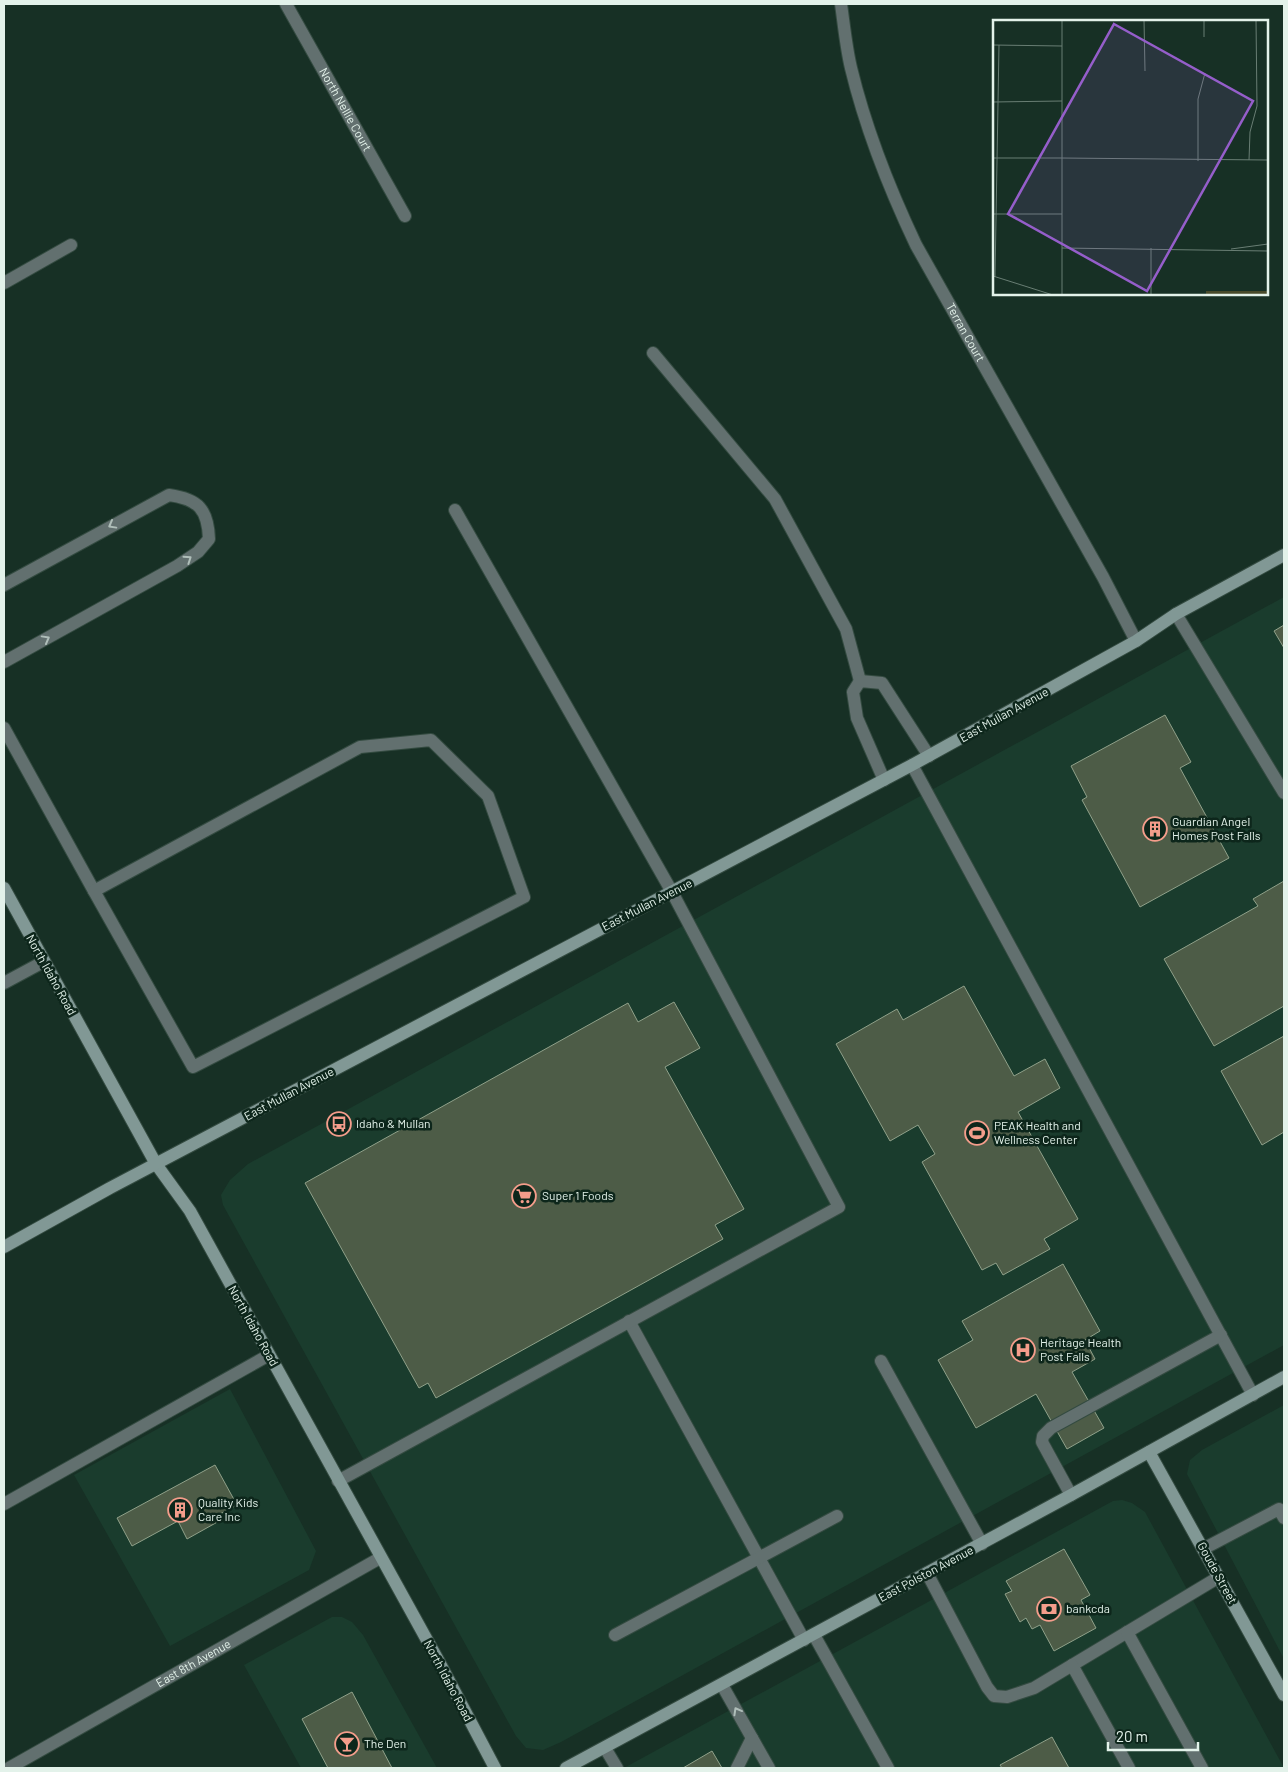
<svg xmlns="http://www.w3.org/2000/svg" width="1288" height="1772" viewBox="0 0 1288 1772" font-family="Barlow,sans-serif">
<rect width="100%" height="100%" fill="#173025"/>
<!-- built -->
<g fill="#1a3c2d">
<path d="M 1284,597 L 1284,1345 L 561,1742 L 543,1750 L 526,1748 L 516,1736 L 223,1205 L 221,1195 L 230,1180 L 248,1164 Z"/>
<path d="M 230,1389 L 316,1551 L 309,1570 L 170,1646 L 74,1475 Z"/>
<path d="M 1284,1405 L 1284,1659 L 1187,1474 L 1190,1460 L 1202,1450 Z"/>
<path d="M 1122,1500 L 1132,1503 L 1145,1512 L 1284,1768 L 624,1768 L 1113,1501 Z"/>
<path d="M 332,1617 L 342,1617 L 352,1622 L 363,1635 L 437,1768 L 301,1768 L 244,1665 Z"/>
</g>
<!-- building -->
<g fill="#4d5c47" stroke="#90a18a">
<path d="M 1284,625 L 1284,648 L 1274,631 Z"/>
<path d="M 1165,715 L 1191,762 L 1180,768 L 1229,858 L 1140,907 L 1082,800 L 1087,797 L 1071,766 Z"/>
<path d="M 1284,881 L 1284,1006 L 1214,1046 L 1164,959 L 1258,906 L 1253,899 Z"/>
<path d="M 964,986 L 1014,1076 L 1045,1059 L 1060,1088 L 1018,1112 L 1078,1219 L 1044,1239 L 1050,1249 L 1003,1275 L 996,1263 L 982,1270 L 922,1162 L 935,1154 L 918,1125 L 890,1141 L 836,1044 L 897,1009 L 903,1020 Z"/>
<path d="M 674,1002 L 700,1048 L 665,1067 L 744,1209 L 715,1225 L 723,1239 L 436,1398 L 428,1383 L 419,1388 L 305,1183 L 628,1003 L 638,1022 Z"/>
<path d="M 1284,1036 L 1284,1132 L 1262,1145 L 1221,1071 Z"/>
<path d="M 1063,1264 L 1100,1331 L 1085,1340 L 1095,1359 L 1072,1372 L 1104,1428 L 1067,1449 L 1036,1394 L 976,1428 L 938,1360 L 973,1340 L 962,1321 Z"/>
<path d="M 215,1465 L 237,1505 L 220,1514 L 221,1520 L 187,1539 L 178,1521 L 132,1546 L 117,1518 Z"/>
<path d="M 1064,1549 L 1090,1595 L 1081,1600 L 1096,1628 L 1054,1651 L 1040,1625 L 1032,1629 L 1026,1618 L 1020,1622 L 1005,1594 L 1012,1591 L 1006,1581 Z"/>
<path d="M 352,1692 L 392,1768 L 328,1768 L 302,1719 Z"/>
<path d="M 1052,1737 L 1069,1768 L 1002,1768 L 1000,1765 Z"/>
<path d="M 712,1751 L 722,1768 L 683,1768 Z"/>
</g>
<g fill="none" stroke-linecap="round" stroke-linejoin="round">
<!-- lane casing -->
<g stroke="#344b41" stroke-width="14">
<g id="lane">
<path d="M 4,283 L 71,245"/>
<path d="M 653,353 L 775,499 L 846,629 L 860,681"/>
<path d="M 4,585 L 169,495 C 198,499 208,509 209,539 L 198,552 L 177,566 L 4,662"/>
<path d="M 1176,614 L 1284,793"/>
<path d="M 4,728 L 94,891"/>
<path d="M 431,740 L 488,796 L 524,897 L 193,1067 L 94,891 L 360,747 Z"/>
<path d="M 912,765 L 1253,1395"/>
<path d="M 884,780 L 857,718 L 853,692 L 860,681 L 882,683 L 929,756"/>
<path d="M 4,983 L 43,962"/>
<path d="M 629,1321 L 804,1640"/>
<path d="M 881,1361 L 982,1544"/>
<path d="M 338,1481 L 839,1207 L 672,892 L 455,510"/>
<path d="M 1071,1495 L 1042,1442 L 1043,1436 L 1051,1428 L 1221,1335"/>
<path d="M 4,1504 L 269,1355"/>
<path d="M 1203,1549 L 1279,1509 L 1284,1518"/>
<path d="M 927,1573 L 987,1687 L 994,1696 L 1007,1697 L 1034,1688 L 1219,1577"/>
<path d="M 1127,1632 L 1202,1768"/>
<path d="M 615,1635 L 837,1516"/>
<path d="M 814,1635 L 888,1768"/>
<path d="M 1072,1665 L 1129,1768"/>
<path d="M 722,1685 L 769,1768"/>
<path d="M 605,1748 L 617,1768"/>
<path d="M 737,1768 L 752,1738"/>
</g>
</g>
<!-- street casing -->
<g stroke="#344b41" stroke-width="14">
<g id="street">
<path id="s1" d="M 286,4 L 405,216"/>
<path id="s2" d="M 841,4 C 844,25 846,47 851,68 C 866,130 889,188 916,245 L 1103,577 L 1136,641"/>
<path id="s3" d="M 9,1768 L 380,1558"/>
</g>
</g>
<!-- secondary casing -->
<g stroke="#344b41" stroke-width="14">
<g id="secondary">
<path d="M 4,888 L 156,1164 L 190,1211 L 438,1660 L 495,1768"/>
<path d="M 4,1247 L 110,1188 L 912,765 L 1136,641 L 1176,614 L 1284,555"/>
<path d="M 1149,1452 L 1284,1695"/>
<path d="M 566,1768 L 1071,1495 L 1284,1377"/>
</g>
</g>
<!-- lane -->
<use href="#lane" stroke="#62706f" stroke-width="12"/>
<!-- street -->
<use href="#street" stroke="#62706f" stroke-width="12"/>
<!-- secondary -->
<use href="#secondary" stroke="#819895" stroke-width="12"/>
</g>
<!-- one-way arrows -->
<defs><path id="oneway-chevron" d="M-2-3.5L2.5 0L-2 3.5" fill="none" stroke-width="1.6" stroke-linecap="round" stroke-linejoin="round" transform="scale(1.25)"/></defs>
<g stroke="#afbeb9">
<use href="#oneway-chevron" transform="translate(112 525) rotate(151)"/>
<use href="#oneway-chevron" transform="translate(188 559) rotate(-34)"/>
<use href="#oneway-chevron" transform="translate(46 639) rotate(-29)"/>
<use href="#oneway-chevron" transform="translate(737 1711) rotate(-119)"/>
</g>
<!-- icons -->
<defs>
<g id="building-ring" transform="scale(1.25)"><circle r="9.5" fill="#0d261b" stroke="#f49d8b" stroke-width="1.5"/><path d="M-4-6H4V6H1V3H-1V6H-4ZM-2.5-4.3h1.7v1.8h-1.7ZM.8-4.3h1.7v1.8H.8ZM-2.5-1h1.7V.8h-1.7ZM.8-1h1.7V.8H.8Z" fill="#f49d8b"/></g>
<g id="bus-ring" transform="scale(1.25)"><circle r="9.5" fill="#0d261b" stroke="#f49d8b" stroke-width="1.5"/><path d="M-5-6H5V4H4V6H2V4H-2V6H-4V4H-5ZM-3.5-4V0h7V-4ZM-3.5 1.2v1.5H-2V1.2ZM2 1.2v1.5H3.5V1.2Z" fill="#f49d8b"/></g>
<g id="stadium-ring" transform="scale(1.25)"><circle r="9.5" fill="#0d261b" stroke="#f49d8b" stroke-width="1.5"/><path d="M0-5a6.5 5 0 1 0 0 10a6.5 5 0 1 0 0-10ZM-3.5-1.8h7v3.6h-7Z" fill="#f49d8b"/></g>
<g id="supermarket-ring" transform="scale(1.25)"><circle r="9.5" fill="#0d261b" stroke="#f49d8b" stroke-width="1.5"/><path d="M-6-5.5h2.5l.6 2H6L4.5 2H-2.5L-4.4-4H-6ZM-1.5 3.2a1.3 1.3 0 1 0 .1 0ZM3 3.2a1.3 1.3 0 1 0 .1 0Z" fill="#f49d8b"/></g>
<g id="hospital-ring" transform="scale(1.25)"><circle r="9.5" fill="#0d261b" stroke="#f49d8b" stroke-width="1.5"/><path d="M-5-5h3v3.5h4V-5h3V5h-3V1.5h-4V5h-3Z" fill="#f49d8b"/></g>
<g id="bank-ring" transform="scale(1.25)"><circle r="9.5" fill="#0d261b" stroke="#f49d8b" stroke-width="1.5"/><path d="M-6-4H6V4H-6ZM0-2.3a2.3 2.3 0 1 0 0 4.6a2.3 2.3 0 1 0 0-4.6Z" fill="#f49d8b"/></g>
<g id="bar-ring" transform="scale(1.25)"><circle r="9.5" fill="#0d261b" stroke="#f49d8b" stroke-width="1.5"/><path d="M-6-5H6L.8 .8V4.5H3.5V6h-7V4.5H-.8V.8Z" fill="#f49d8b"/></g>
</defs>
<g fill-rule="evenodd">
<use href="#building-ring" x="1155" y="829"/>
<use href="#bus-ring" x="339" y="1124"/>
<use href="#stadium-ring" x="977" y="1133"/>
<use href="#supermarket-ring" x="524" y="1196"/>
<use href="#hospital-ring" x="1023" y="1350"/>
<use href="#building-ring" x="180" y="1510"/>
<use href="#bank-ring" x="1049" y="1609"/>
<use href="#bar-ring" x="347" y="1744"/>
</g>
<g text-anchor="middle" stroke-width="5" stroke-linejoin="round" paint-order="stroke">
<!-- street labels -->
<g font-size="12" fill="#e3f2ea" stroke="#0d261b">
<text dy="4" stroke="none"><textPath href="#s1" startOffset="121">North Nellie Court</textPath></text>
<text dy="4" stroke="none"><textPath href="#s2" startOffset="354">Terran Court</textPath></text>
<text transform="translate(1004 715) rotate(-29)" y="4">East Mullan Avenue</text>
<text transform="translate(647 905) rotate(-27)" y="4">East Mullan Avenue</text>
<text transform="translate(51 975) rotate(61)" y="4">North Idaho Road</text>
<text transform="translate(289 1094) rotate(-28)" y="4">East Mullan Avenue</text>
<text transform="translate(253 1326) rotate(61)" y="4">North Idaho Road</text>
<text transform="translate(1217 1573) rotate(61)" y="4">Goude Street</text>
<text transform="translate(926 1574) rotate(-28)" y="4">East Polston Avenue</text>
<text dy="4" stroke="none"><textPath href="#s3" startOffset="212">East 8th Avenue</textPath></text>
<text transform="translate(448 1681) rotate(62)" y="4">North Idaho Road</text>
</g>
<!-- poi labels -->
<g font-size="12" fill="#e3f2ea" stroke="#0d261b" text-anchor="start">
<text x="1172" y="826">Guardian Angel<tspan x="1172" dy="14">Homes Post Falls</tspan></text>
<text x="356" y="1128">Idaho &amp; Mullan</text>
<text x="994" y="1130">PEAK Health and<tspan x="994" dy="14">Wellness Center</tspan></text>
<text x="542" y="1200">Super 1 Foods</text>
<text x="1040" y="1347">Heritage Health<tspan x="1040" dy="14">Post Falls</tspan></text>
<text x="198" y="1507">Quality Kids<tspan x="198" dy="14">Care Inc</tspan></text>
<text x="1066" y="1613">bankcda</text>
<text x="364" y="1748">The Den</text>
</g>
</g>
<!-- overview -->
<g transform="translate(993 20)">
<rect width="275" height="275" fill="#173025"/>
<path d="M 213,271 L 275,271 L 275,275 L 213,275 Z" fill="#484a2a"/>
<path fill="none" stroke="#697e74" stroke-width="1" d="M 151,0 L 152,51M 211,0 L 211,17M 0,25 L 69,26M 0,82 L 69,81M 0,138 L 68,138M 68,138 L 275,140M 256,140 L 257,112 L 264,86 L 263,0M 205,141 L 205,79 L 212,53M 0,194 L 69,194M 69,228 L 275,231M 158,228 L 158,275M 238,229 L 275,224M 0,256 L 60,275M 2,257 L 6,25M 69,275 L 69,0"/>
<path fill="#955eca" fill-opacity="0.15" stroke="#955eca" stroke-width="2.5" d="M 121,4 L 260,81 L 154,271 L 15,194 Z"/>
<rect width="275" height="275" fill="none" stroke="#e3f2ea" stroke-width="2.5"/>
</g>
<!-- border -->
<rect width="1288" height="1772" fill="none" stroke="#e3f2ea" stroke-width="10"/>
<!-- scale -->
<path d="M1108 1742v8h90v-8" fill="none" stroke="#e3f2ea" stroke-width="2.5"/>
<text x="1116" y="1742" font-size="15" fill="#e3f2ea" stroke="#0d261b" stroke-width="4" paint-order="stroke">20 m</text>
</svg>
